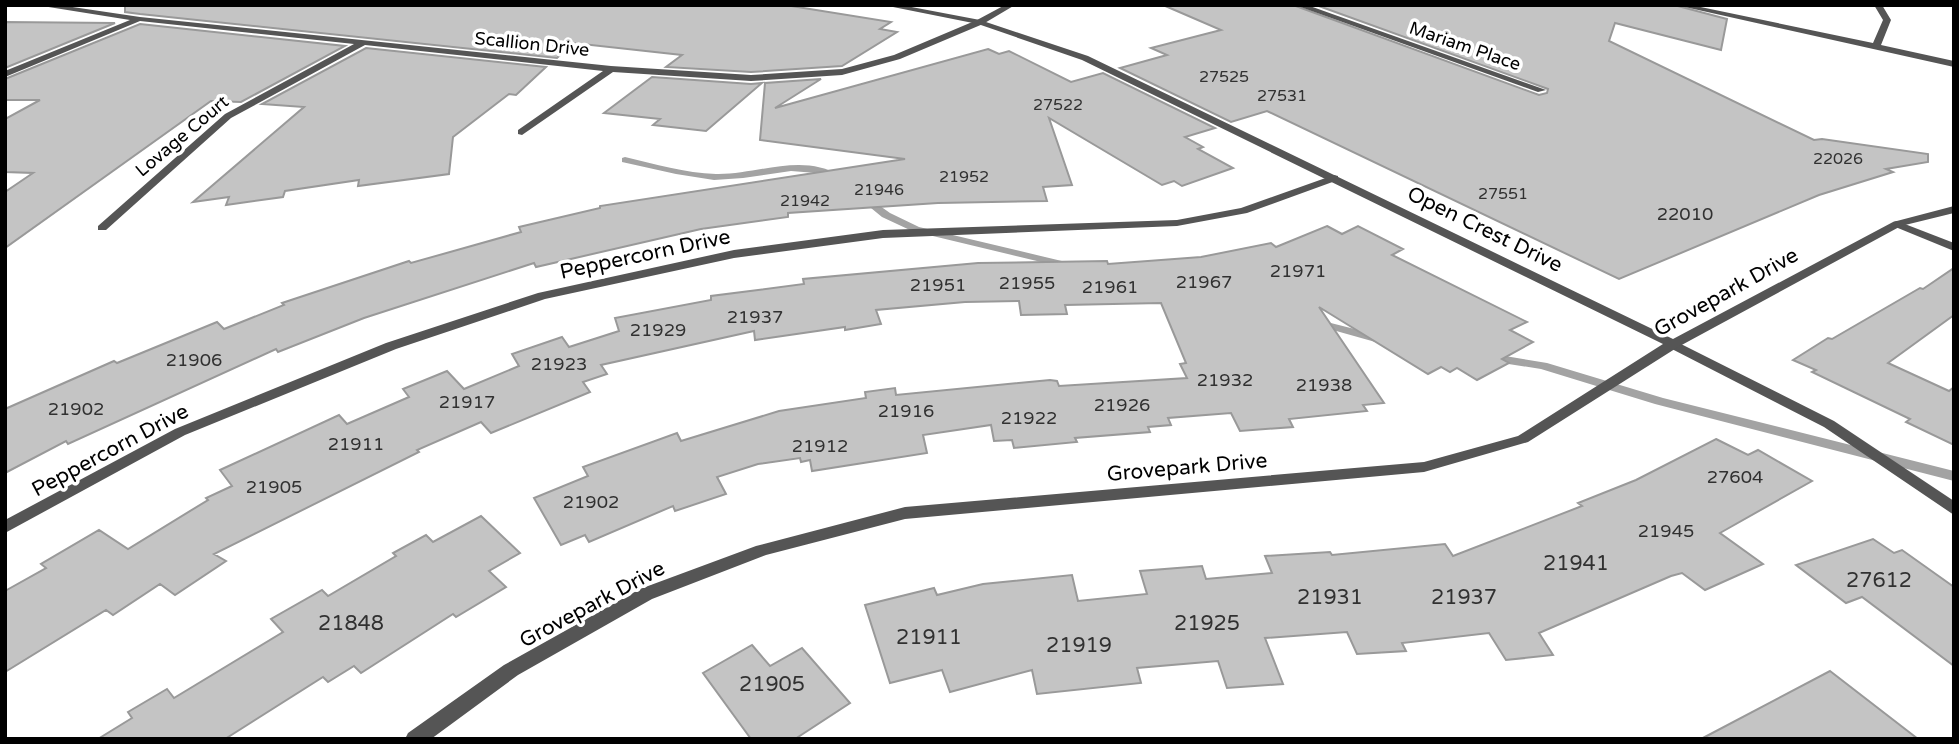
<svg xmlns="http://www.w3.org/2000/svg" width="1959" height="744" viewBox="0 0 1959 744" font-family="'Varela Round',sans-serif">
<rect width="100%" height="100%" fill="#fff"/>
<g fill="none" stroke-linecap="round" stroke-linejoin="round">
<!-- stream -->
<g fill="#a3a3a3" fill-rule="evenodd">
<path d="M 625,157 C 655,164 685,173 716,174 C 756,175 803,152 840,176 L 835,179 L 816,173 L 791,171 L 743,178 L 714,180 L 676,174 L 622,162 L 622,158 Z"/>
<path d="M 863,194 L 890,213 L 919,227 L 1066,262 L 1067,264 L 1062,267 L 912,231 L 882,217 L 860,199 L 858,197 Z"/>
<path d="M 1319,320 L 1390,338 L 1392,341 L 1386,345 L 1315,325 L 1313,323 L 1315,321 Z"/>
<path d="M 1487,353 L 1547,363 L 1663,398 L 1954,471 L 1954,481 L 1655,404 L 1541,369 L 1483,360 L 1481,357 L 1483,354 Z"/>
</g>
</g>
<!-- building -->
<g fill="#c4c4c4" stroke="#999" stroke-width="2">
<path d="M 125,5 L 785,5 L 891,22 L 880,29 L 897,32 L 842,66 L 751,72 L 666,67 L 682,55 L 573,43 L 557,58 L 140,14 L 125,12 Z"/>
<path d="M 1163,5 L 1293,5 L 1539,95 L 1547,93 L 1548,89 L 1316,5 L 1674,5 L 1727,19 L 1721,50 L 1615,23 L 1609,41 L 1814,140 L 1822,139 L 1928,154 L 1928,162 L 1886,169 L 1893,172 L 1819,195 L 1619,279 L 1267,111 L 1231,122 L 1120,68 L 1167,55 L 1151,48 L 1221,30 Z"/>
<path d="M 5,22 L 115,23 L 5,68 Z"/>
<path d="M 140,24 L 345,46 L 241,102 L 211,101 L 5,248 L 5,192 L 33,173 L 5,172 L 5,119 L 40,100 L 5,100 L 5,79 Z"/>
<path d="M 366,48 L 546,67 L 516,95 L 509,94 L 453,137 L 449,174 L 358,186 L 359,180 L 285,191 L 283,197 L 226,205 L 229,197 L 193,202 L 304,107 L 262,104 Z"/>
<path d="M 988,49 L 999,54 L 1009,51 L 1071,82 L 1103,73 L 1215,128 L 1185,137 L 1203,147 L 1198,149 L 1233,168 L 1182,186 L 1174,181 L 1162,185 L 1049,118 L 1072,185 L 1043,187 L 1047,201 L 938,203 L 788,213 L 788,217 L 701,229 L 536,267 L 534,263 L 364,318 L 278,352 L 276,349 L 68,444 L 66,441 L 5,473 L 5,409 L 114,361 L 117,363 L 217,322 L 224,329 L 284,305 L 282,303 L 409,261 L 411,263 L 521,232 L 519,227 L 600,208 L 600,206 L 905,159 L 760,140 L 765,83 L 821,79 L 775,108 Z"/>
<path d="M 652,77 L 751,84 L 762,83 L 706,131 L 653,125 L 660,119 L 604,113 Z"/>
<path d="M 1327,226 L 1342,234 L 1358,226 L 1403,249 L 1392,255 L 1527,322 L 1510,330 L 1533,342 L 1502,359 L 1509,363 L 1477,380 L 1457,368 L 1450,372 L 1441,367 L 1428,374 L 1319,307 L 1384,403 L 1363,405 L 1367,411 L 1289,419 L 1293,427 L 1240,431 L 1231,413 L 1168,418 L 1171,425 L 1148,427 L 1150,432 L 1075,438 L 1077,442 L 1014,448 L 1012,440 L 994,441 L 991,425 L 923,435 L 927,453 L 812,471 L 810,460 L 801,462 L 800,458 L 758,464 L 717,477 L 726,494 L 675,511 L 673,506 L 589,542 L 585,535 L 561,545 L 534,498 L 588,476 L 583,467 L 677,433 L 681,441 L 779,411 L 866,398 L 865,392 L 895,388 L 896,395 L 1050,380 L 1057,381 L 1059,386 L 1187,378 L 1180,364 L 1186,363 L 1161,303 L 1065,305 L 1067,314 L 1021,315 L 1019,301 L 965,302 L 876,310 L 881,324 L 845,330 L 845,327 L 755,340 L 754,331 L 601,365 L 607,374 L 583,382 L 590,392 L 491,433 L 481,422 L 417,450 L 419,452 L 214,554 L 226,561 L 175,595 L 160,584 L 113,615 L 106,610 L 5,672 L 5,591 L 46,568 L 41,564 L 99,530 L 128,549 L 208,500 L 206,498 L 232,486 L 220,470 L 339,415 L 347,424 L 409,397 L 403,389 L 447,371 L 464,389 L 519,366 L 512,354 L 562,337 L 569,347 L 619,331 L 615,318 L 711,300 L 711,296 L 804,284 L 803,279 L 978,263 L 1107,261 L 1108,264 L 1201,257 L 1271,243 L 1276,247 Z"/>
<path d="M 1954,268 L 1954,315 L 1888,363 L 1949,391 L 1954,387 L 1954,445 L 1906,422 L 1910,419 L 1812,372 L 1816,370 L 1793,360 L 1828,338 L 1832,339 L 1920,288 L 1923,289 Z"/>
<path d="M 1716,439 L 1748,455 L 1758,450 L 1812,481 L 1720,533 L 1763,564 L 1705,590 L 1682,573 L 1671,576 L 1539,633 L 1553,655 L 1506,660 L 1489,633 L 1402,643 L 1406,651 L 1357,654 L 1347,632 L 1265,638 L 1283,684 L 1227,688 L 1218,661 L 1137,668 L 1141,683 L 1037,694 L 1032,670 L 950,692 L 942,670 L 890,683 L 865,605 L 934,588 L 937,595 L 983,584 L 1072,575 L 1078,601 L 1147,594 L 1140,571 L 1202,566 L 1206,579 L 1272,573 L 1265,556 L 1330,552 L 1332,555 L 1445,544 L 1453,556 L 1582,506 L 1578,503 L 1636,480 Z"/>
<path d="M 481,516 L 520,553 L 489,571 L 506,587 L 456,617 L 453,614 L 361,673 L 354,666 L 328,682 L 323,677 L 225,739 L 98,739 L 132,718 L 128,712 L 167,689 L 174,698 L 283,632 L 271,619 L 322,590 L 328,596 L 396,556 L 393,553 L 426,535 L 433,542 Z"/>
<path d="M 1873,539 L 1894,553 L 1902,550 L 1954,587 L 1954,666 L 1862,597 L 1846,603 L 1796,565 Z"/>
<path d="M 752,645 L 770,666 L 802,648 L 850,703 L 795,739 L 751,739 L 703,673 Z"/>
<path d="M 1830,671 L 1918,739 L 1701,739 Z"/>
</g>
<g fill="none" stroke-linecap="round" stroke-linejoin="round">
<!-- minor -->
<g fill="#555" fill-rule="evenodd">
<path d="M 36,5 L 59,5 L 140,17 L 611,66 L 751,75 L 842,69 L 894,55 L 977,20 L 1005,5 L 1015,5 L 983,24 L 900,59 L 842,75 L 751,81 L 613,72 L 522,135 L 518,134 L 518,130 L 603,71 L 365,45 L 231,118 L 106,230 L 98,230 L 98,226 L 225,114 L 354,44 L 140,21 L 5,77 L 5,71 L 130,20 Z"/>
<path d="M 1295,5 L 1307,5 L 1546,90 L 1538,92 Z"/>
<path d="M 1676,5 L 1691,5 L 1873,43 L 1883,20 L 1874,5 L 1882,5 L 1891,20 L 1881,45 L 1954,61 L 1954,67 Z"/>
<path d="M 1334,175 L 1338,176 L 1338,180 L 1247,213 L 1177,226 L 883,238 L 734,258 L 545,299 L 396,349 L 185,435 L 5,533 L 5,520 L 175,429 L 386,343 L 538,293 L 734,250 L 883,230 L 1177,220 L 1241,208 Z"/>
<path d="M 1897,221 L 1954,243 L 1954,251 L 1893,226 L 1893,222 Z"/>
<path d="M 1673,340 L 1834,421 L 1954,501 L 1954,515 L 1824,427 L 1668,347 L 1666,344 L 1668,341 Z"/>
</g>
<!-- tertiary -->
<path fill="#555" fill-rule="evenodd" d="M 883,5 L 901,5 L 980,20 L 1088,56 L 1673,339 L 1893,222 L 1954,206 L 1954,213 L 1901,226 L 1678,347 L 1528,442 L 1424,472 L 905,519 L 766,555 L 652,599 L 518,675 L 431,739 L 405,739 L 408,733 L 504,665 L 640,589 L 756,546 L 905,507 L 1424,462 L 1518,436 L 1663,344 L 1082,60 L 978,24 Z"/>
</g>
<g text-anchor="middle" stroke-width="7" stroke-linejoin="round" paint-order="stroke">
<!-- far-number labels -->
<g font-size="16" fill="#313131">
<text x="1224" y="82">27525</text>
<text x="1282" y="101">27531</text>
<text x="1058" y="110">27522</text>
<text x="1838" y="164">22026</text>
<text x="964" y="182">21952</text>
<text x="879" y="195">21946</text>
<text x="1503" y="199">27551</text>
<text x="805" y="206">21942</text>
</g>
<!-- far-street labels -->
<g font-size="18" fill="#000" stroke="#fff">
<text transform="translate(532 44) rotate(6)" y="6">Scallion Drive</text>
<text transform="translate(1465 46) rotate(19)" y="6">Mariam Place</text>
<text transform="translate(182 136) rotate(-40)" y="6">Lovage Court</text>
</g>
<!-- number labels -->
<g font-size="18" fill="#313131">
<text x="1685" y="220">22010</text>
<text x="1298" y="277">21971</text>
<text x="1204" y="288">21967</text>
<text x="1027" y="289">21955</text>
<text x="938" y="291">21951</text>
<text x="1110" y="293">21961</text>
<text x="755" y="323">21937</text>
<text x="658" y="336">21929</text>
<text x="194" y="366">21906</text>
<text x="559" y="370">21923</text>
<text x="1225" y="386">21932</text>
<text x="1324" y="391">21938</text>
<text x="467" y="408">21917</text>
<text x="1122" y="411">21926</text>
<text x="76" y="415">21902</text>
<text x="906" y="417">21916</text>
<text x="1029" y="424">21922</text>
<text x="356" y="450">21911</text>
<text x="820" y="452">21912</text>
<text x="1735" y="483">27604</text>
<text x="274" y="493">21905</text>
<text x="591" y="508">21902</text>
<text x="1666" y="537">21945</text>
</g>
<!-- street labels -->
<g font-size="21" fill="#000" stroke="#fff">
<text transform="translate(1485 229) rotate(26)" y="7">Open Crest Drive</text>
<text transform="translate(645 254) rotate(-12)" y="7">Peppercorn Drive</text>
<text transform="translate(1726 292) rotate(-29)" y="7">Grovepark Drive</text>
<text transform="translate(110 450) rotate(-28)" y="7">Peppercorn Drive</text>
<text transform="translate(1187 467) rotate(-5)" y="7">Grovepark Drive</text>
<text transform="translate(592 604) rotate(-28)" y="7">Grovepark Drive</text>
</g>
<!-- near-number labels -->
<g font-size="21" fill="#313131">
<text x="1576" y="570">21941</text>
<text x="1879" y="587">27612</text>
<text x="1330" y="604">21931</text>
<text x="1464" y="604">21937</text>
<text x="351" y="630">21848</text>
<text x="1207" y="630">21925</text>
<text x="929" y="644">21911</text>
<text x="1079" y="652">21919</text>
<text x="772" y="691">21905</text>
</g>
</g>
<!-- border -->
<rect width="1959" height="744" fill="none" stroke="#000000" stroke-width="14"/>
</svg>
